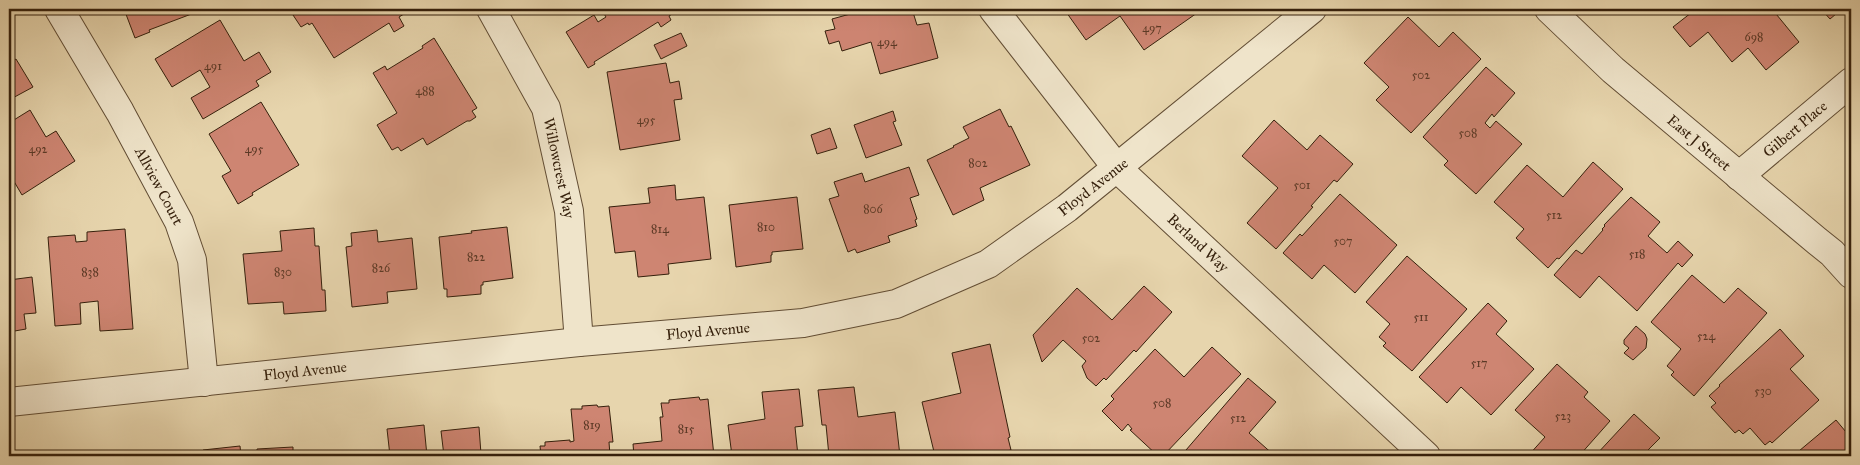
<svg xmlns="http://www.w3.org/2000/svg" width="1860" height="465" viewBox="0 0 1860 465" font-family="'IM FELL Great Primer',serif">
<rect width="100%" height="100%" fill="#e7d5ad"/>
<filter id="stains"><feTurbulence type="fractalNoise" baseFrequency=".004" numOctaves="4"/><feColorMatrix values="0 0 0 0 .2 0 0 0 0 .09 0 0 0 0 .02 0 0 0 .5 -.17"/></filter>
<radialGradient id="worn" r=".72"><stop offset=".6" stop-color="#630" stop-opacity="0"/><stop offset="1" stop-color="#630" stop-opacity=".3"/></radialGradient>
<!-- building -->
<g fill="#ce8572" stroke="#35200c">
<path d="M 124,9 L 201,9 L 202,10 L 149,30 L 150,32 L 135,38 Z"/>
<path d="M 289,9 L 416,9 L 413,11 L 412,9 L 399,17 L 404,26 L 394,32 L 389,23 L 334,58 L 312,23 L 309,25 L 308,23 L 301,27 Z"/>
<path d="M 601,9 L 673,9 L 675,12 L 669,16 L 671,20 L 661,27 L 658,22 L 594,62 L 595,64 L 588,68 L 566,32 L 594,15 L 598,22 L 606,17 Z"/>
<path d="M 860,9 L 912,9 L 917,25 L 929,23 L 938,58 L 880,74 L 871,42 L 842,51 L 839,41 L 829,44 L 825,31 L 835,29 L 832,19 L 861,11 Z"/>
<path d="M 1064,9 L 1194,9 L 1197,13 L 1144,50 L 1120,16 L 1086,40 Z"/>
<path d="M 1696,9 L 1772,9 L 1799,42 L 1766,70 L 1748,48 L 1732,62 L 1708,32 L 1690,47 L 1673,27 Z"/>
<path d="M 1821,9 L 1842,9 L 1830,19 Z"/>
<path d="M 1408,17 L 1439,47 L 1453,32 L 1481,59 L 1411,133 L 1376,100 L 1389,87 L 1364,63 Z"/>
<path d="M 220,20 L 244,61 L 259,52 L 271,72 L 256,81 L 259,86 L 203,119 L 191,98 L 210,87 L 200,70 L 172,87 L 155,59 Z"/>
<path d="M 681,33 L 687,46 L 661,59 L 654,45 Z"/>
<path d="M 434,38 L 477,108 L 472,111 L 476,117 L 470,121 L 467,121 L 427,145 L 423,138 L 401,151 L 398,147 L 392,150 L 377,125 L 397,113 L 373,73 L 385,66 L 387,70 L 423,48 L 422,46 Z"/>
<path d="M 16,59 L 33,87 L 9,100 L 9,63 Z"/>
<path d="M 666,63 L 670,83 L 679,81 L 682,99 L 674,100 L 680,140 L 620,150 L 607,72 Z"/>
<path d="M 1486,67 L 1515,93 L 1494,117 L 1492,114 L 1485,123 L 1490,128 L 1496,121 L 1522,144 L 1476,194 L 1444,165 L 1448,161 L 1423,137 Z"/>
<path d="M 261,102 L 299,165 L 252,193 L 253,195 L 238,204 L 222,176 L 231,171 L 209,134 Z"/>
<path d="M 1000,109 L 1009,127 L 1011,126 L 1030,165 L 980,188 L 984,200 L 953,215 L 927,160 L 954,147 L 953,146 L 969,138 L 963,127 Z"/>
<path d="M 30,110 L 46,137 L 56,131 L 75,161 L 22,195 L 9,173 L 9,123 Z"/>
<path d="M 893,111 L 896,121 L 893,122 L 902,145 L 866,158 L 854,125 Z"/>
<path d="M 1274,120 L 1307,150 L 1320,135 L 1353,164 L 1337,182 L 1334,180 L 1311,206 L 1313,207 L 1276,249 L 1247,223 L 1278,188 L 1242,156 Z"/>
<path d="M 830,128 L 837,148 L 817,154 L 811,135 Z"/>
<path d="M 1593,162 L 1623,189 L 1559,259 L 1557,258 L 1548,268 L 1516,238 L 1524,229 L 1494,202 L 1527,165 L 1563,197 Z"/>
<path d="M 909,167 L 919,195 L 910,198 L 917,219 L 915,220 L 917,226 L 888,236 L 890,242 L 857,253 L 855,249 L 848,252 L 829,199 L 839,196 L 834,182 L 862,173 L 865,182 Z"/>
<path d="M 675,185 L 676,200 L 704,197 L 711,259 L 668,264 L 669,274 L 638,277 L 635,251 L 615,253 L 609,207 L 650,203 L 648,188 Z"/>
<path d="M 1340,194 L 1397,245 L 1355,293 L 1324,265 L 1312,279 L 1283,253 L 1300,234 L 1302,236 Z"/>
<path d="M 797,197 L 803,249 L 772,252 L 772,255 L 771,255 L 771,262 L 736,267 L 729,205 Z"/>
<path d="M 1631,197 L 1660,222 L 1648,236 L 1667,253 L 1678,241 L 1693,255 L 1682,267 L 1678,263 L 1637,311 L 1599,276 L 1580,298 L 1554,275 L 1576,250 L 1582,254 L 1603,230 L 1602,229 L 1605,226 L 1604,225 Z"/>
<path d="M 507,227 L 513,278 L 483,282 L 483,285 L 481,285 L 481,294 L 447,297 L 447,289 L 444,289 L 439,237 L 472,233 L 471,231 Z"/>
<path d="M 314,228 L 315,246 L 319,246 L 322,290 L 325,290 L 326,311 L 284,314 L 283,302 L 248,304 L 243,254 L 282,251 L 280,231 Z"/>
<path d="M 125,229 L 133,329 L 100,331 L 98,301 L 80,303 L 81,324 L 55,326 L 48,237 L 75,235 L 76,242 L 87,241 L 87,232 Z"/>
<path d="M 377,230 L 378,242 L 412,238 L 417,289 L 387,292 L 388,303 L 352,307 L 346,247 L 352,246 L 351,233 Z"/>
<path d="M 1407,256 L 1467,309 L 1412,371 L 1383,346 L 1386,343 L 1379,337 L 1390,324 L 1366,302 Z"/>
<path d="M 1692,275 L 1724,303 L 1738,288 L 1767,313 L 1694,396 L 1671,375 L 1674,372 L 1667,366 L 1681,349 L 1651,322 Z"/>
<path d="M 32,277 L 36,313 L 24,314 L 26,329 L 9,332 L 9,280 Z"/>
<path d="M 1144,286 L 1172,312 L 1136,352 L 1134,350 L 1106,380 L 1104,378 L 1096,386 L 1087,378 L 1082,366 L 1086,361 L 1063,340 L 1042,362 L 1033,335 L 1077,288 L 1112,320 Z"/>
<path d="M 1488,303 L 1507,321 L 1496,334 L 1534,369 L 1491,415 L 1461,387 L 1447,403 L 1419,377 Z"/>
<path d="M 1636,326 L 1645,334 L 1647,339 L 1646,348 L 1633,360 L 1624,353 L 1629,348 L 1624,344 L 1624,340 Z"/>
<path d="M 1780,329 L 1804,356 L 1790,369 L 1819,400 L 1772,443 L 1770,441 L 1765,445 L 1750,428 L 1743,434 L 1739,430 L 1735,433 L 1711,407 L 1716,403 L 1709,396 L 1720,386 L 1719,385 Z"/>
<path d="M 990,344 L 1010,437 L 1008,438 L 1011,450 L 985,456 L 935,456 L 922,402 L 961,393 L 952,353 Z"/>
<path d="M 1212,347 L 1241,374 L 1163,456 L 1158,456 L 1130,430 L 1132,429 L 1128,424 L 1122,431 L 1102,411 L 1114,399 L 1111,396 L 1155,349 L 1184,377 Z"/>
<path d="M 1557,364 L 1588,392 L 1584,397 L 1610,421 L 1579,456 L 1528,456 L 1545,437 L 1515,410 Z"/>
<path d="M 1248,378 L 1276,402 L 1249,433 L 1275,456 L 1193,456 L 1186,450 Z"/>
<path d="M 854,387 L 858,417 L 895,412 L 900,456 L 829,456 L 826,425 L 822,425 L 818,390 Z"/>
<path d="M 799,389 L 803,426 L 795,427 L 798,456 L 732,456 L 728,425 L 765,419 L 762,392 Z"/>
<path d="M 699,397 L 700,400 L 708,399 L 714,456 L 634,456 L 633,444 L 662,441 L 660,417 L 663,417 L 661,403 L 669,403 L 669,400 Z"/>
<path d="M 597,405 L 598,407 L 609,406 L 613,442 L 609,442 L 610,456 L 541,456 L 540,446 L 545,446 L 545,442 L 570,440 L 570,442 L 574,441 L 571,409 L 582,409 L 582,406 Z"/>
<path d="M 1634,414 L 1660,438 L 1645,453 L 1648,456 L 1595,456 Z"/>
<path d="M 1836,420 L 1851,438 L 1851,456 L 1793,456 Z"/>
<path d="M 424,425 L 427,456 L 390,456 L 387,429 Z"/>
<path d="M 479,427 L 481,454 L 518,451 L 518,456 L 444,456 L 441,431 Z"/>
<path d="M 240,446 L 241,456 L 204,456 L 203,450 Z"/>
<path d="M 293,447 L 293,456 L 257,456 L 257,449 Z"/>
</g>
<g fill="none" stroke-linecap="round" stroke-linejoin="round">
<!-- minor casing -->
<g stroke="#624d34" stroke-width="30">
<g id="minor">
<path d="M 59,9 L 120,112 L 179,222 L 192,260 L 204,382"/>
<path d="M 491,9 L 546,108 L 569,211 L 579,342"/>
<path d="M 993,9 L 1117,168 L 1426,456"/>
<path d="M 1739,176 L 1851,82"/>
</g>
</g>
<!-- tertiary casing -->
<g stroke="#624d34" stroke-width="30">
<g id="tertiary">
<path d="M 1549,9 L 1613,70 L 1817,241 L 1832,253 L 1851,274"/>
<path d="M 9,402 L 579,342 L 803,323 L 896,304 L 988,264 L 1067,208 L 1312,9"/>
</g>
</g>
<!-- minor -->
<use href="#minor" stroke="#efe4ca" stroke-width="28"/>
<!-- tertiary -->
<use href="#tertiary" stroke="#efe4ca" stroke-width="28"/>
</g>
<g text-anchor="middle" stroke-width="4.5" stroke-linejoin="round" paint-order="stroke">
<!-- number labels -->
<g font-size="12" fill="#5b3926">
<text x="1152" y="32">497</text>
<text x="1754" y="41">698</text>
<text x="887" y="46">494</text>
<text x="213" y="70">491</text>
<text x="1421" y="79">502</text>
<text x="425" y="95">488</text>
<text x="646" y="124">495</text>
<text x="1468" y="137">508</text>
<text x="38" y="153">492</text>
<text x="254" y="153">495</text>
<text x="978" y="167">802</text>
<text x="1302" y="189">501</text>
<text x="873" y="213">806</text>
<text x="1554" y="219">512</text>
<text x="766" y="231">810</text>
<text x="660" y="233">814</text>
<text x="1343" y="245">507</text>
<text x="1637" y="258">518</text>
<text x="476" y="261">822</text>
<text x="381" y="272">826</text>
<text x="90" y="276">838</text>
<text x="283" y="276">830</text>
<text x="1421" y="321">511</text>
<text x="1706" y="340">524</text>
<text x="1091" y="342">502</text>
<text x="1479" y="367">517</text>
<text x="1763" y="395">530</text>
<text x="1162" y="407">508</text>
<text x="1563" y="420">523</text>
<text x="1238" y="422">512</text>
<text x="592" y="429">819</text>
<text x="686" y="433">815</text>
</g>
<!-- street labels -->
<g font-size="15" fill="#35200c" stroke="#efe4ca">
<text transform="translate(1795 129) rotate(-40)" y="5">Gilbert Place</text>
<text transform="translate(1699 143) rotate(40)" y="5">East J Street</text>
<text transform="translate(559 168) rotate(78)" y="5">Willowcrest Way</text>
<text transform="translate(159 186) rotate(62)" y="5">Allview Court</text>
<text transform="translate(1093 187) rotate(-38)" y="5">Floyd Avenue</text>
<text transform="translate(1198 243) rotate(43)" y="5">Berland Way</text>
<text transform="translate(708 331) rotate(-5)" y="5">Floyd Avenue</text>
<text transform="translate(305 371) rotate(-6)" y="5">Floyd Avenue</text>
</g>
</g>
<!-- margin -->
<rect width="1860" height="465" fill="none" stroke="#e7d5ad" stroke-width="30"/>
<rect x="10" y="10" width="1840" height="445" fill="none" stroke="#35200c" stroke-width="2.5"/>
<rect x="15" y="15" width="1830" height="435" fill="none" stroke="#35200c"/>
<rect width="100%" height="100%" filter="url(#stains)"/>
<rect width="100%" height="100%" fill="url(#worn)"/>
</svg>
